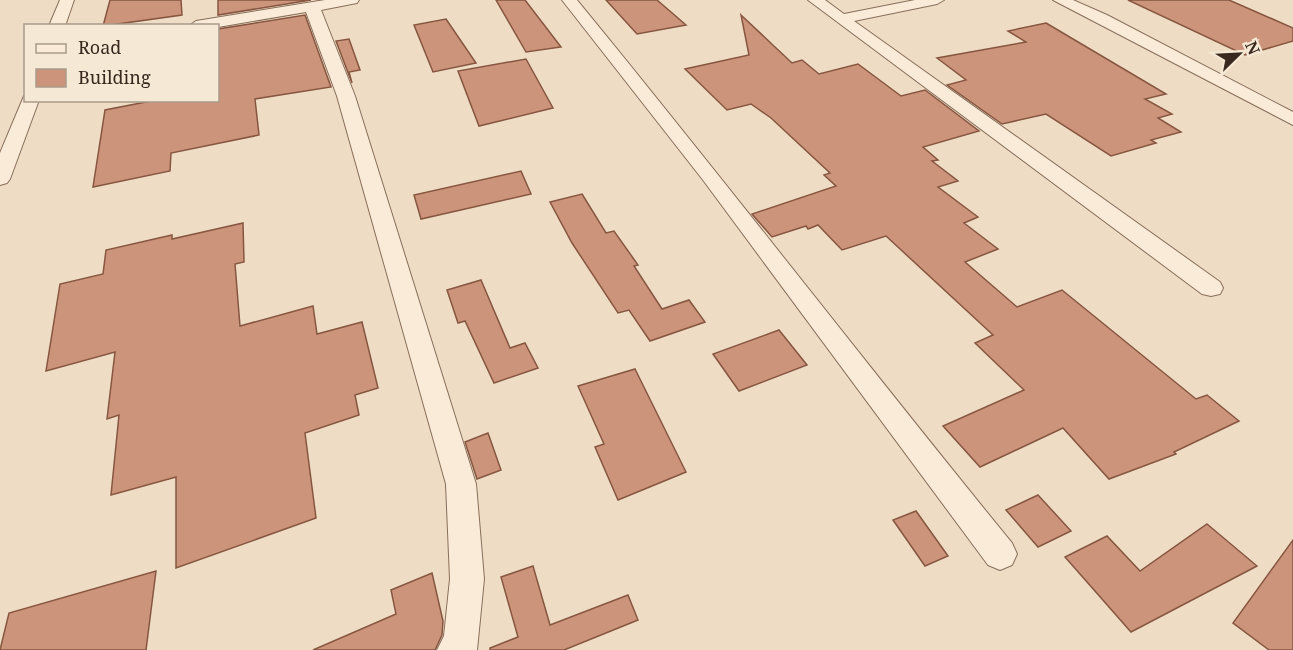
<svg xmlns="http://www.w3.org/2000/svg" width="1293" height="650" viewBox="0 0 1293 650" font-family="'Noto Serif',serif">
<rect width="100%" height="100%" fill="#eeddc4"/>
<!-- building -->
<g fill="#cc947a" stroke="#875641" stroke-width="1.5">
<path d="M 110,0 L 181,0 L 182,15 L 103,26 Z"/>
<path d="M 218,0 L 311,0 L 218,15 Z"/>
<path d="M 496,0 L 525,0 L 561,47 L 526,52 Z"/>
<path d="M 606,0 L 657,0 L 686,25 L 637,34 Z"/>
<path d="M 1128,0 L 1229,0 L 1293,28 L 1293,41 L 1245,55 Z"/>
<path d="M 305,15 L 331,87 L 255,99 L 259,135 L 171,153 L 170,171 L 93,187 L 105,110 L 156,100 L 218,100 L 218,29 Z"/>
<path d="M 741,15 L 792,63 L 802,60 L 819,74 L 858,64 L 901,96 L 925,90 L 979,131 L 923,147 L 938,160 L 932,161 L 958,181 L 938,187 L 978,217 L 964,223 L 998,249 L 965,262 L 1017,307 L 1062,290 L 1196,399 L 1207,395 L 1239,421 L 1174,452 L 1176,454 L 1109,479 L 1063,428 L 980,467 L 943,426 L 1024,390 L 975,343 L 993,335 L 886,236 L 842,250 L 818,225 L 808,229 L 806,226 L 772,237 L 752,214 L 836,186 L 824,175 L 830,173 L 771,118 L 751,104 L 727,110 L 685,69 L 749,55 Z"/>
<path d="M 446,19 L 476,63 L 433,72 L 414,25 Z"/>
<path d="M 1046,23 L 1166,94 L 1145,99 L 1172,114 L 1158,118 L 1181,132 L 1151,140 L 1156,143 L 1111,156 L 1046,114 L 1002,124 L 947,85 L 966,80 L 937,58 L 1026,42 L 1008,31 Z"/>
<path d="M 349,39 L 360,70 L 349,72 L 352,83 L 336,41 Z"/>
<path d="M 526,59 L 553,108 L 479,126 L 458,71 Z"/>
<path d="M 521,171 L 531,194 L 421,219 L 414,195 Z"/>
<path d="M 582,194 L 606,233 L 614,231 L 638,265 L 634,266 L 662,309 L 689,300 L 705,322 L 650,341 L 629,310 L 618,313 L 572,243 L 550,202 Z"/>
<path d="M 243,223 L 244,262 L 235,264 L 240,326 L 313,306 L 317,334 L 362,322 L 378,388 L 355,395 L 359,415 L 305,433 L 316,518 L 176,568 L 176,477 L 111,495 L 119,415 L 107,419 L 115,352 L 46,371 L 60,284 L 103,274 L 106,250 L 172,235 L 172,239 Z"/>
<path d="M 481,280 L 510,348 L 525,343 L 538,368 L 494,383 L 465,321 L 458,323 L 447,290 Z"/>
<path d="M 779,330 L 807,365 L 739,391 L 713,354 Z"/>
<path d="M 635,369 L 686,472 L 618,500 L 595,447 L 604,444 L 578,386 Z"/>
<path d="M 488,433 L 501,470 L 477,479 L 465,442 Z"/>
<path d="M 1038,495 L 1071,531 L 1038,547 L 1006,510 Z"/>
<path d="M 916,511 L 948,556 L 925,566 L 893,520 Z"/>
<path d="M 1207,524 L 1257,566 L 1131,632 L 1065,557 L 1107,536 L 1140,571 Z"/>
<path d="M 1293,540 L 1293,650 L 1269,650 L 1233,623 Z"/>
<path d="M 533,566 L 550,625 L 628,595 L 638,620 L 564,650 L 490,650 L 490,648 L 518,637 L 501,577 Z"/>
<path d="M 156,571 L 146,650 L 0,650 L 9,613 Z"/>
<path d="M 432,573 L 443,621 L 442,635 L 435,650 L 313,650 L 396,614 L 391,590 Z"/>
</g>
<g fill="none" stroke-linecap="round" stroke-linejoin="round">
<!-- street casing -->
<g stroke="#886e5b" stroke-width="2">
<g id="street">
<path d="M 60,0 L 74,0 L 65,26 L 49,26 Z"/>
<path d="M 325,0 L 359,0 L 357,3 L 321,10 L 355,96 L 476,484 L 484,579 L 477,650 L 437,650 L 444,636 L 450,579 L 446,484 L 337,96 L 306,12 L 218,27 L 189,26 L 196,21 Z"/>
<path d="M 562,0 L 577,0 C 724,179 865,363 1012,543 L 1017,554 L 1012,565 L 1000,570 L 988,565 L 703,180 Z"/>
<path d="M 808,0 L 825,0 L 844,14 L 915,0 L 944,0 L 937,4 L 854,21 L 1220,282 L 1223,288 L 1220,294 L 1211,296 L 1202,294 Z"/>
<path d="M 1053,0 L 1073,0 L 1107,15 L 1293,112 L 1293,125 Z"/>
<path d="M 24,96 L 26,96 L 26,100 L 39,100 L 10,179 L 7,183 L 0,185 L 0,153 Z"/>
</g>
</g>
<!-- street -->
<use href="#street" fill="#f9ebd7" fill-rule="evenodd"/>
</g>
<!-- legend -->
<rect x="24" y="24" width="195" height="78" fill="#f5e8d4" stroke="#a99b8b" stroke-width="1.5"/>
<rect x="36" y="44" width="30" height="9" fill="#f9ebd7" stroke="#a99b8b" stroke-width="1.5"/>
<text x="78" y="54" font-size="18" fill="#38281e">Road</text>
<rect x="36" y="69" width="30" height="18" fill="#cc947a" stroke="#a99b8b" stroke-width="1.5"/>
<text x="78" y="84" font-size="18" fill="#38281e">Building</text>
<!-- north arrow -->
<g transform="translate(1239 54) rotate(66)" stroke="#f5e8d4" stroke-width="4.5" paint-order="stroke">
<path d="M0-4.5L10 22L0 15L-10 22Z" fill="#38281e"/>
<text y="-9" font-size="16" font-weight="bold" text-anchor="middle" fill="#38281e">N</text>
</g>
</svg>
